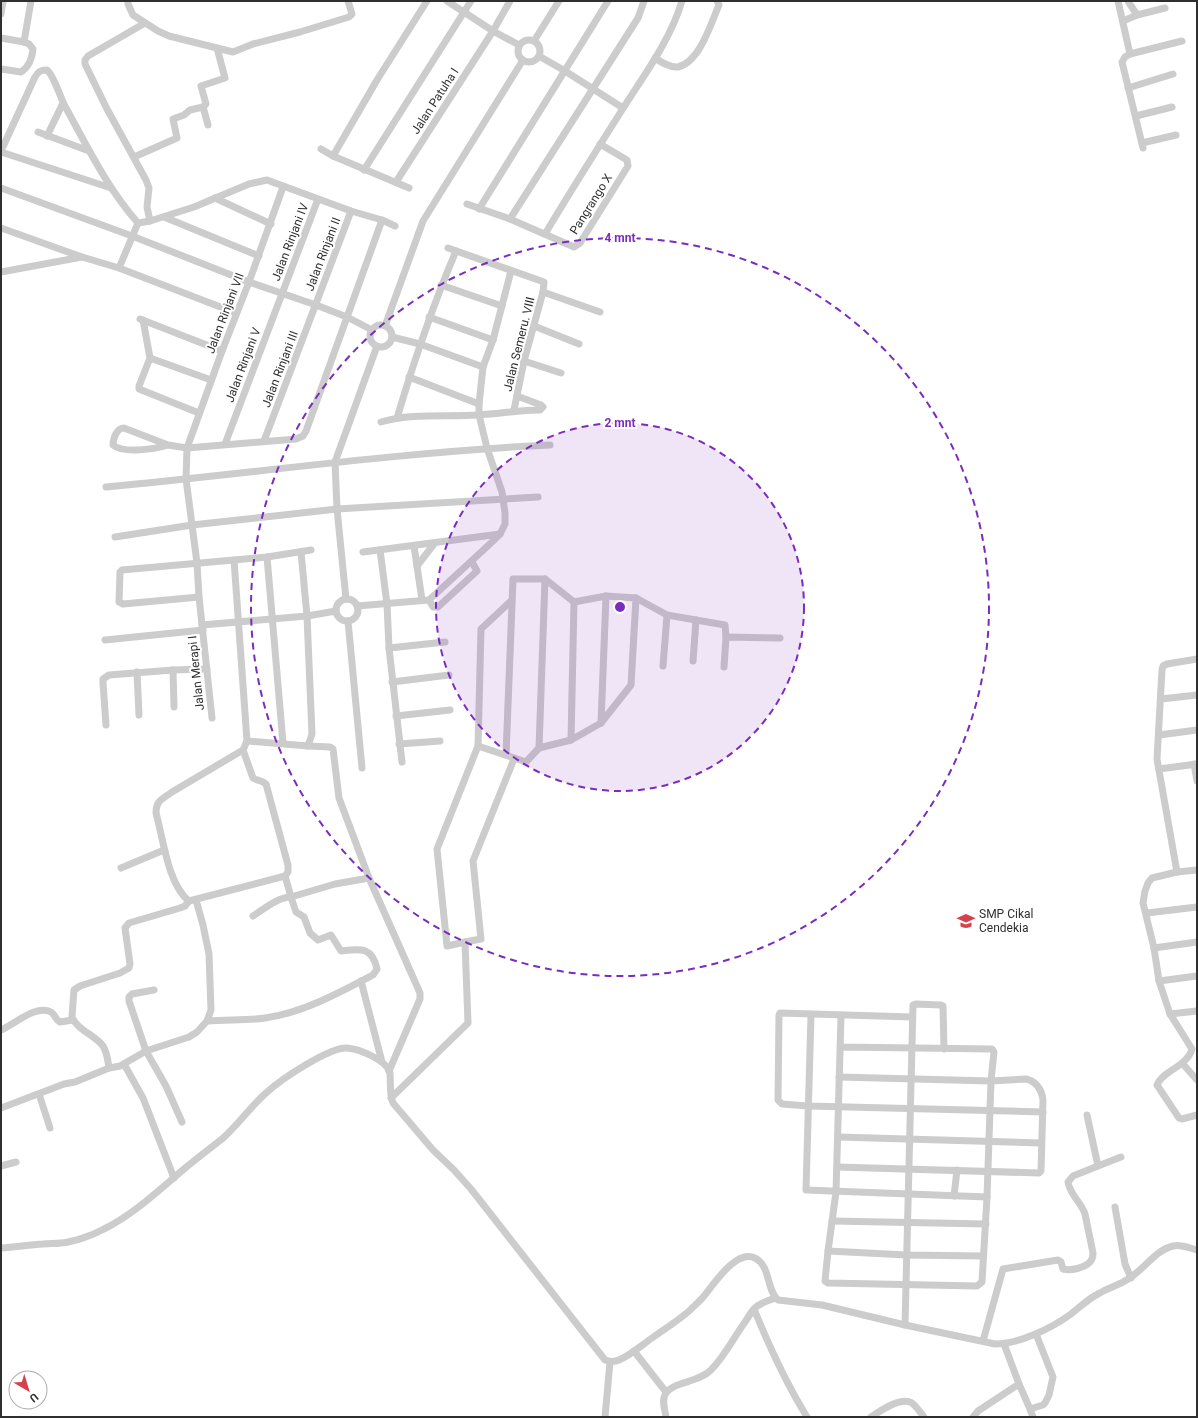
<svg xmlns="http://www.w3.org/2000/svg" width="1198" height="1418" viewBox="0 0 1198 1418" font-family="Roboto,sans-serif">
<rect width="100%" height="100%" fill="#fff"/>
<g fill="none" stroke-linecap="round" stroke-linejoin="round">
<!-- minor -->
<g stroke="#ccc" stroke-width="7">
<path d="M 128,1 L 128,4 L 133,15 L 158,31 L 169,36 L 233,52 L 253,44 L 300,32 L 349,17 L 352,14 L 348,1"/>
<path d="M 447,1 L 493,31 L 519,45"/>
<path d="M 1118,1 L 1130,54"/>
<path d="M 1128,1 L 1137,15"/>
<path d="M 1,14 L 3,1"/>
<path d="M 1123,21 L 1137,15 L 1165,8"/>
<path d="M 145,23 L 88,56 L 85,60 L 85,64 L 107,109 L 146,180 L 149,188 L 147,207 L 150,221"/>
<path d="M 1,38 L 24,42 L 31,1"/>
<circle cx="529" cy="51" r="11"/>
<path d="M 534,41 L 559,1"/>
<path d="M 539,56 L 565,71 L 623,108"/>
<path d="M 655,58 C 661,62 670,68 678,67 C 700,62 711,23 719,5 L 717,1"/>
<path d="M 1,69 L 21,72 C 29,67 32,59 33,49 L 29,44 L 24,42"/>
<path d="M 1128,88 L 1173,74"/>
<path d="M 1136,116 L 1172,107"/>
<path d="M 208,125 L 203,107 L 206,104 L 201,86 L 225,78 L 217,48"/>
<path d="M 38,132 L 89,151"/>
<path d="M 47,136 L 63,103"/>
<path d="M 1142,143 L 1176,135"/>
<path d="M 1143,148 L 1122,62 L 1125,57 L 1130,54 L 1182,41"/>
<path d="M 321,149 L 333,156 L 409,188"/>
<path d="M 1,151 L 35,77 C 38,72 40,70 47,70 C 55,77 60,98 66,108 C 88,148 108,189 138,223"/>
<path d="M 1,152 L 111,188"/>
<path d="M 333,156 L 377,80 L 427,1"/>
<path d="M 134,157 L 177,138 L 173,119 L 184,115 L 190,110 L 203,107"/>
<path d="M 364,170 L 471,1"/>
<path d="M 396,182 L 493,31 L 510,1"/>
<path d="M 1,188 L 132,236 L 249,282 L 316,305 L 347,317 L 372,330"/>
<path d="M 215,198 L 271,224"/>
<path d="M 467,204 L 510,219 L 574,247 L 580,243 L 628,166 L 627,160 L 600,144"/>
<path d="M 479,209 L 608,1"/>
<path d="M 164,217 L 259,256"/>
<path d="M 510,219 L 638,18 L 644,1"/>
<path d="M 138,223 L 150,221 L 194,207 L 249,184 L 267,180 L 351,211 L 382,220 L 395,226"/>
<path d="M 1,228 L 82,257 L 119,268 L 236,313"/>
<path d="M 545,234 C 570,192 596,151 622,110 C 644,75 670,41 682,1"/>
<path d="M 448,248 L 544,282 L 543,292 L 524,361 L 514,410"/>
<path d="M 119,268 L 138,223"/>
<path d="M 1,272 L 82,257"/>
<path d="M 441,285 L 502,306"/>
<path d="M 543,292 L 600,312"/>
<path d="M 429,317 L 493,340"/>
<path d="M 140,319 L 222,351"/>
<path d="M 143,320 L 150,358 L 139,386 L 139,389 L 199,413"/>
<circle cx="381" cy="336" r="11"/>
<path d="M 385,326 L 423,221 L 523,60"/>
<path d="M 534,326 L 579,344"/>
<path d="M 392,337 L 420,344 L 483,367"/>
<path d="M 150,358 L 211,380"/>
<path d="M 524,361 L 561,373"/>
<path d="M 409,377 L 479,404"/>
<path d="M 397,418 C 414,361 433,305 456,251"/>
<path d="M 381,422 C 412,413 446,417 478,415 C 499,414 519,410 540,410 L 543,407 L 541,405 L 517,396"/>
<path d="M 264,441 L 351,211"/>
<path d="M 225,444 L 318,199"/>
<path d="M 168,445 C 156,449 123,454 113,445 C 113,438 117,428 124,428 L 168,445 L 187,448 L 296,439 L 303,436 L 306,431 L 382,220"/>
<path d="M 106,487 C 254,473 402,452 550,445"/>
<path d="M 115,537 L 192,525 L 337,509 L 538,497"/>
<path d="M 414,546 L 422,600"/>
<path d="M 380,550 L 387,604 L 389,648 L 402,762"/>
<path d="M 363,552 L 500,534"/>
<path d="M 267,557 L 283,743"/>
<path d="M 234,560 L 247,741 L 243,750 L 172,792 C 163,799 156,800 156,813 C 163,838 168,885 189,901 L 285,876 L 288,872 L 288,865 L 266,784 C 262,780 257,781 253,778 L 243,750"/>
<path d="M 417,566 L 434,544"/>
<path d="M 545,579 L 574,602 L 571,740"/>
<path d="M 199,597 L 123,604 L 119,602 L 120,572 L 122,570 L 267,557 L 311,550"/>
<path d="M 636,598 L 667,615 L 725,625 L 726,637"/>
<path d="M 346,599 L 337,509 L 335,462 L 377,346"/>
<circle cx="347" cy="610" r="11"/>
<path d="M 429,600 L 433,607 L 438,607 L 477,571 L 472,562"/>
<path d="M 574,602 L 606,596 L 601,723"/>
<path d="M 357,606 L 429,600 L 492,542 L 500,534 L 505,524 L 505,513 L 502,492 L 487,448 L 479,415 L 479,404 L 483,367 L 493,340 L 511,271"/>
<path d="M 348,621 L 362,768"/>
<path d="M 202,625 L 307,616 L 336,611"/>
<path d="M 105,640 L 203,630"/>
<path d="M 389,648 L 445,642"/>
<path d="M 693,661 L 696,620"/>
<path d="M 663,666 L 667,615"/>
<path d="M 724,667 L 726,637 L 780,638"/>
<path d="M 173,670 L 174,707"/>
<path d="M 137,672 L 139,715"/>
<path d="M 392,682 L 449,675"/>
<path d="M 1161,699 L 1197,695"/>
<path d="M 396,716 L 450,710"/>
<path d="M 212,718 L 199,597 L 197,563 L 186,479 L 187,448 L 222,351 L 249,282 L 283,187"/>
<path d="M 106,725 L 103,683 L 103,679 L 109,675 L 173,670 L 207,669"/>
<path d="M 1159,735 L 1197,730"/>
<path d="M 247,741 L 308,746 L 312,734 L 307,616 L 301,552"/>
<path d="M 399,744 L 440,741"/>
<path d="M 308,746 L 330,747 L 333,749 L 339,798 L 369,878 L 420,993 L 420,999 L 389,1071"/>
<path d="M 478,746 L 481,629 L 512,600"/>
<path d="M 506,755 L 513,579 L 545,579 L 539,748"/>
<path d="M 1194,764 L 1197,781"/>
<path d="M 1159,769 L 1197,764"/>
<path d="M 121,868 L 164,850"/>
<path d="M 1197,870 L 1177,872 L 1152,878 L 1148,883 L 1145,891 L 1143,903 L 1154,948 L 1159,981 L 1170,1014 L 1192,1049 C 1187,1067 1162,1071 1157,1085 L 1179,1118 L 1182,1119 L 1197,1115"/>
<path d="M 1177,872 L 1157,759 L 1162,670 L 1163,666 L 1167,664 L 1197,659"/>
<path d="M 1147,913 L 1197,907"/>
<path d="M 253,916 C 264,909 278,897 291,897 L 285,876"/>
<path d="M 465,942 L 447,946 L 437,849 L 478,746 L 526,762 L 539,748 L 571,740 L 601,723 L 631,685 L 636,598 L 606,596"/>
<path d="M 1154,948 L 1197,942"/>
<path d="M 361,981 L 382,1062"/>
<path d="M 1159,981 L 1197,976"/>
<path d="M 154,990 L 132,994 L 129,997 L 129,1001 L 146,1051 L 166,1086 L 182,1122"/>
<path d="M 1170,1014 L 1197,1011"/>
<path d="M 811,1015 L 806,1190 L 987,1197"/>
<path d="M 912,1017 L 780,1013 L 779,1015 L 778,1100 L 782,1104 L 808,1106 L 1043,1112"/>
<path d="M 207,1021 C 226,1019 246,1021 265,1018 C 302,1013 341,992 373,975 L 377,969 C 372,946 360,949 341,951 L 331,935 L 318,940 L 310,933 L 304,917 L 296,912 L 291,897 L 335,884 L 369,878"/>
<path d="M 1,1030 C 15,1024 36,1004 51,1012 C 55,1015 56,1020 60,1022 L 73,1020"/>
<path d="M 840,1047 L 992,1049 L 994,1052 L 991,1081 L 987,1197 L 982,1282 L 977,1286 L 828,1283 L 825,1281 L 828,1251 L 836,1192 L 841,1016"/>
<path d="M 1182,1063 L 1197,1080"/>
<path d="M 124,1064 L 143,1098 L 174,1178"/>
<path d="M 109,1068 C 108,1061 107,1052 103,1046 C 94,1034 78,1031 72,1017 L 74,990 L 80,986 L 120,973 L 129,968 L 130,964 L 125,928 L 129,923 L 180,908 L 185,906 L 189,901"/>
<path d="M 39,1094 L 50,1128"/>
<path d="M 391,1098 L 468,1023 L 465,942 L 481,939 L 473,861 L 514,759"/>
<path d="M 1,1108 L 64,1084 L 75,1082 L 109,1068 L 120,1066 L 146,1051 L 189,1037 L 197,1032 L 207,1021 L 211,1010 L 209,954 L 203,925 L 196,900"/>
<path d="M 838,1137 L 1041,1143"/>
<path d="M 1,1166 L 16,1162"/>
<path d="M 1098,1166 L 1121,1157"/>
<path d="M 837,1167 L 1039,1173 L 1041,1171 L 1043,1100 C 1042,1090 1036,1081 1026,1079 L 991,1081 L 839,1077"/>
<path d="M 954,1196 L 957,1170"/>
<path d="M 1115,1207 L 1125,1264 L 1131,1278"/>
<path d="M 832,1221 L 986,1224"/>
<path d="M 1,1248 C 15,1247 29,1245 43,1244 C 49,1243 55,1244 61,1243 C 74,1242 93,1235 104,1229 C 134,1214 159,1190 184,1169 C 196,1159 209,1149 222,1139 C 238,1125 250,1107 266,1093 C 280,1080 329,1047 347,1048 C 359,1049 387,1060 390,1073 C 391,1083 389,1093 393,1103 L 433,1150 L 454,1170 L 471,1189 L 605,1360 C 610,1362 614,1362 619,1360 C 631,1355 642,1345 652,1338 C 664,1329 678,1321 689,1311 C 694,1306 700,1301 704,1296 C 714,1284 736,1249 755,1258 C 771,1266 766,1290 778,1300 L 822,1305 L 905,1325 L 995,1344 C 1019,1344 1052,1328 1071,1314 C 1080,1307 1088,1299 1098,1294 C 1109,1287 1121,1285 1131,1277 C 1145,1268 1156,1250 1173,1246 C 1181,1244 1189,1248 1197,1250"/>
<path d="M 828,1251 L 906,1255 L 983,1256"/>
<path d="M 754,1309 C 769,1346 786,1383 807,1417"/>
<path d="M 905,1325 L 913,1005 L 916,1004 L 941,1005 L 943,1006 L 944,1049"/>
<path d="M 983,1341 L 1003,1269 L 1058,1260 L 1061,1262 L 1063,1269 C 1071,1271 1084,1268 1090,1262 C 1092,1260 1093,1256 1093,1253 L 1085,1214 C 1081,1202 1070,1195 1068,1182 L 1073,1176 L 1098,1166 L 1087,1115"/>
<path d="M 634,1351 L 666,1392"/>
<path d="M 1019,1384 L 1030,1409"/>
<path d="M 605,1417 L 610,1362"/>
<path d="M 666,1417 C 665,1410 661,1400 666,1393 C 675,1381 698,1383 711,1370 C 725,1356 734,1337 745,1322 C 748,1318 750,1313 754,1309 C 759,1303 768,1301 775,1298"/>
<path d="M 871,1417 C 880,1411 901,1396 912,1403 C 916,1406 921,1413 924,1417"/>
<path d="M 973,1417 L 978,1411 L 1019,1384 L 1004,1344"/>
<path d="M 1033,1417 L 1030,1409 L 1043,1405 L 1045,1403 L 1049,1395 L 1053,1377 L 1036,1334"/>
</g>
</g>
<!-- distance rings -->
<circle cx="620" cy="607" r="184" fill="#7b2cbf" fill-opacity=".12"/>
<g fill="none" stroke="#7b2cbf" stroke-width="2" stroke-dasharray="7 5">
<circle cx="620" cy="607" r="184"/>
<circle cx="620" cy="607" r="369"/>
</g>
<!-- icons -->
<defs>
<g id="school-bare" transform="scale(1.38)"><path d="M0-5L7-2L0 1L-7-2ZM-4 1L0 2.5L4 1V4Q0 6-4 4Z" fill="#d7414b" stroke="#fff" stroke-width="2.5" paint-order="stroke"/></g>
</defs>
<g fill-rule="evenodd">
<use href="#school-bare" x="966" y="921"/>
</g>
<g text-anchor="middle" stroke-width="4" stroke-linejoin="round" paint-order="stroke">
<!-- street labels -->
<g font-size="12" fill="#2f2f2f" stroke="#fff">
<text transform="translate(435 101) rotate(-57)" y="4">Jalan Patuha I</text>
<text transform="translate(591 204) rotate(-58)" y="4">Pangrango X</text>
<text transform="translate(290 242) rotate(-69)" y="4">Jalan Rinjani IV</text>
<text transform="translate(323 254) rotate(-69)" y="4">Jalan Rinjani II</text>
<text transform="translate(225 313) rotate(-69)" y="4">Jalan Rinjani VII</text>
<text transform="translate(519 344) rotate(-76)" y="4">Jalan Semeru. VIII</text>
<text transform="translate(243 365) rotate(-69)" y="4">Jalan Rinjani V</text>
<text transform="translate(280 369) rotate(-69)" y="4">Jalan Rinjani III</text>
<text transform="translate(196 673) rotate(-96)" y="4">Jalan Merapi I</text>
</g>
<!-- poi labels -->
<g font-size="12" fill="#2f2f2f" stroke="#fff" text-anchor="start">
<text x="979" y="918">SMP Cikal<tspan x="979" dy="14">Cendekia</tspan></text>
</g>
</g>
<circle cx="620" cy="607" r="6" fill="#7b2cbf" stroke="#fff" stroke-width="2"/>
<g font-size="12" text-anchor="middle" font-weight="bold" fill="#7b2cbf" stroke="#fff" stroke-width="4" stroke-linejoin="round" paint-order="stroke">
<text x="620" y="242">4 mnt</text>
<text x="620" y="427">2 mnt</text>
</g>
<!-- border -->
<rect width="1198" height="1418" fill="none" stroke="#2f2f2f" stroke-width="4"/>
<!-- north arrow -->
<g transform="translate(28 1390) rotate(142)"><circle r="19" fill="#ffffff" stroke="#acacac"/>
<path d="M0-3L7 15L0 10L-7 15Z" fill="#d7414b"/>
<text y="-6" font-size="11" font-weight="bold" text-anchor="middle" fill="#2f2f2f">U</text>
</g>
</svg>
